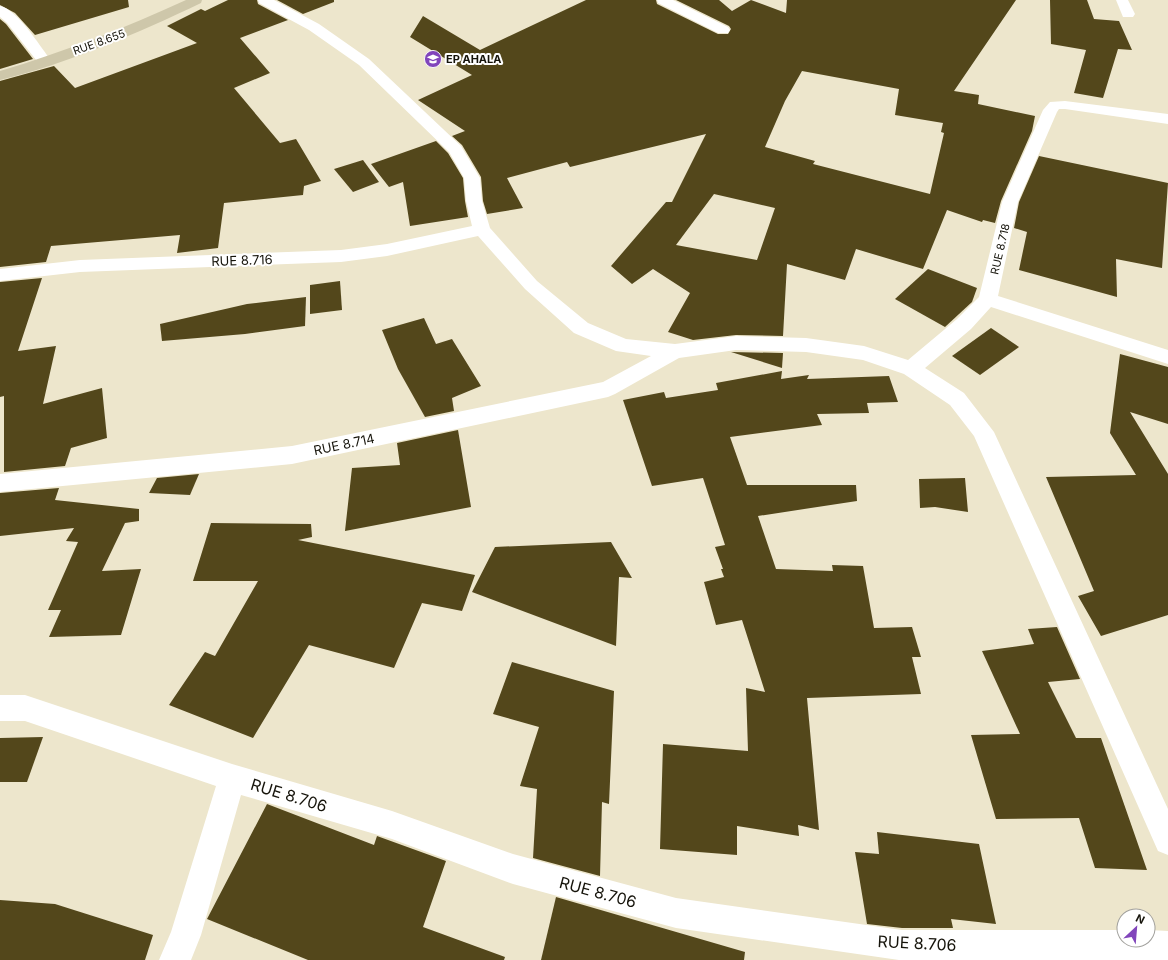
<svg xmlns="http://www.w3.org/2000/svg" width="1168" height="960" viewBox="0 0 1168 960" font-family="Inter,sans-serif">
<rect width="100%" height="100%" fill="#ede6cc"/>
<!-- building -->
<g fill="#53471b" fill-rule="evenodd">
<path d="M 0,0 L 128,0 L 129,7 L 35,35 L 15,13 L 0,5 Z"/>
<path d="M 228,0 L 257,0 L 258,4 L 288,20 L 240,38 L 270,73 L 234,88 L 280,143 L 296,139 L 321,181 L 304,186 L 303,195 L 224,203 L 218,248 L 177,253 L 180,235 L 51,246 L 46,262 L 0,267 L 0,81 L 54,66 L 75,88 L 197,43 L 167,26 L 201,9 L 205,11 Z"/>
<path d="M 277,0 L 334,0 L 334,2 L 303,14 Z"/>
<path d="M 586,0 L 656,0 L 657,4 L 718,34 L 728,34 L 731,29 L 729,26 L 676,0 L 719,0 L 732,11 L 751,0 L 786,13 L 787,0 L 1016,0 L 954,91 L 979,95 L 978,104 L 1035,116 L 1032,131 L 1001,201 L 995,223 L 983,220 L 982,222 L 947,210 L 923,269 L 856,249 L 845,280 L 787,264 L 783,336 L 736,335 L 693,340 L 668,332 L 690,293 L 653,269 L 632,284 L 611,266 L 666,202 L 672,202 L 706,134 L 570,167 L 567,162 L 507,178 L 523,208 L 487,214 L 483,201 L 481,177 L 462,145 L 452,136 L 465,131 L 418,100 L 472,75 L 410,37 L 423,16 L 480,50 ZM 802,71 L 899,89 L 895,115 L 943,123 L 941,132 L 944,133 L 930,194 L 813,164 L 815,161 L 765,147 L 785,101 ZM 714,194 L 775,208 L 757,260 L 676,245 Z"/>
<path d="M 1050,0 L 1087,0 L 1094,19 L 1119,21 L 1132,50 L 1118,49 L 1103,98 L 1074,93 L 1086,50 L 1051,44 Z"/>
<path d="M 0,19 L 6,24 L 33,59 L 0,69 Z"/>
<path d="M 436,141 L 448,153 L 463,178 L 465,201 L 468,217 L 410,226 L 403,182 L 389,187 L 371,164 Z"/>
<path d="M 1039,156 L 1168,183 L 1162,268 L 1116,259 L 1117,297 L 1019,270 L 1027,232 L 1014,228 L 1019,202 Z"/>
<path d="M 363,160 L 379,182 L 353,192 L 334,169 Z"/>
<path d="M 928,269 L 977,288 L 972,302 L 945,327 L 895,299 Z"/>
<path d="M 42,278 L 18,351 L 56,346 L 43,404 L 102,388 L 107,438 L 71,448 L 65,466 L 4,472 L 4,396 L 0,397 L 0,282 Z"/>
<path d="M 340,281 L 342,310 L 310,314 L 310,285 Z"/>
<path d="M 306,297 L 305,326 L 245,334 L 162,341 L 160,324 L 247,304 Z"/>
<path d="M 424,318 L 436,344 L 452,339 L 481,386 L 452,398 L 454,411 L 425,417 L 398,369 L 382,330 Z"/>
<path d="M 991,328 L 1019,347 L 980,375 L 952,356 Z"/>
<path d="M 731,352 L 783,353 L 782,368 Z"/>
<path d="M 1120,354 L 1168,367 L 1168,424 L 1130,412 L 1168,474 L 1168,615 L 1101,636 L 1078,596 L 1094,591 L 1046,477 L 1136,475 L 1110,433 Z"/>
<path d="M 782,371 L 781,379 L 809,375 L 807,379 L 889,376 L 898,402 L 867,403 L 869,413 L 817,414 L 822,425 L 730,437 L 747,485 L 856,485 L 857,501 L 758,516 L 776,569 L 833,571 L 832,565 L 863,566 L 874,628 L 912,627 L 921,657 L 912,657 L 921,694 L 807,698 L 819,830 L 798,825 L 799,836 L 737,826 L 737,855 L 660,849 L 663,744 L 748,751 L 746,688 L 765,692 L 742,620 L 716,625 L 704,582 L 724,577 L 721,569 L 723,569 L 715,547 L 725,545 L 703,478 L 652,486 L 623,400 L 664,392 L 666,398 L 718,390 L 716,383 Z"/>
<path d="M 458,430 L 471,507 L 345,531 L 352,468 L 400,465 L 397,443 Z"/>
<path d="M 199,474 L 190,495 L 149,493 L 157,478 Z"/>
<path d="M 965,478 L 968,512 L 935,507 L 920,508 L 919,479 Z"/>
<path d="M 59,488 L 55,500 L 139,509 L 139,521 L 125,523 L 102,571 L 141,569 L 121,635 L 49,637 L 61,610 L 48,610 L 78,542 L 66,541 L 74,528 L 0,536 L 0,493 Z"/>
<path d="M 211,523 L 311,524 L 312,537 L 298,540 L 475,575 L 462,611 L 422,603 L 394,668 L 309,645 L 253,738 L 169,705 L 205,652 L 215,656 L 258,581 L 193,581 Z"/>
<path d="M 611,542 L 632,578 L 619,577 L 616,646 L 472,592 L 495,547 Z"/>
<path d="M 1057,627 L 1080,679 L 1048,682 L 1076,738 L 1101,738 L 1147,870 L 1095,868 L 1079,818 L 996,819 L 971,735 L 1020,734 L 982,651 L 1034,644 L 1028,629 Z"/>
<path d="M 512,662 L 614,691 L 609,804 L 602,802 L 600,876 L 533,858 L 537,789 L 520,786 L 539,727 L 493,714 Z"/>
<path d="M 43,737 L 27,782 L 0,782 L 0,738 Z"/>
<path d="M 267,804 L 374,845 L 377,836 L 446,861 L 423,927 L 505,957 L 504,960 L 308,960 L 207,919 Z"/>
<path d="M 877,832 L 979,844 L 996,924 L 951,919 L 953,928 L 902,928 L 867,924 L 855,852 L 879,854 Z"/>
<path d="M 556,897 L 745,952 L 744,960 L 541,960 Z"/>
<path d="M 0,900 L 55,904 L 153,935 L 145,960 L 0,960 Z"/>
</g>
<g fill="none" stroke-linecap="round" stroke-linejoin="round">
<!-- street -->
<g fill="#fff" fill-rule="evenodd">
<path d="M 258,0 L 274,0 L 319,24 L 369,59 L 461,146 L 480,178 L 482,201 L 490,228 L 537,281 L 588,323 L 626,339 L 675,344 L 736,336 L 806,338 L 864,346 L 908,360 L 957,319 L 979,297 L 1002,202 L 1043,110 L 1050,102 L 1065,101 L 1168,114 L 1168,124 L 1065,109 L 1059,109 L 1057,112 L 1018,202 L 998,296 L 1168,350 L 1168,364 L 991,307 L 971,329 L 925,368 L 964,393 L 994,432 L 1168,809 L 1168,855 L 1158,851 L 974,436 L 950,405 L 904,374 L 863,360 L 806,352 L 736,350 L 679,358 L 615,394 L 608,397 L 292,464 L 0,492 L 0,474 L 292,446 L 603,382 L 651,356 L 616,351 L 574,333 L 525,289 L 478,236 L 387,256 L 341,262 L 80,272 L 0,281 L 0,269 L 80,260 L 341,250 L 387,244 L 472,226 L 466,201 L 464,178 L 449,152 L 359,65 L 309,30 L 259,3 Z"/>
<path d="M 657,0 L 673,0 L 728,27 L 730,30 L 728,33 L 718,33 L 658,3 Z"/>
<path d="M 1116,0 L 1128,0 L 1135,14 L 1133,17 L 1123,17 Z"/>
<path d="M 0,6 C 18,10 39,45 50,59 L 52,62 L 50,65 L 45,66 L 40,65 L 7,23 L 0,17 Z"/>
<path d="M 0,695 L 25,695 L 232,764 L 392,811 L 513,854 L 676,898 L 902,930 L 1124,930 L 1124,940 L 1148,940 L 1148,930 L 1168,931 L 1168,960 L 899,960 L 676,928 L 513,884 L 392,839 L 241,795 L 201,935 L 191,960 L 159,960 L 171,932 L 216,786 L 25,721 L 0,721 Z"/>
</g>
<!-- secondary -->
<path fill="#cec7aa" fill-rule="evenodd" d="M 186,0 L 202,0 L 201,3 C 138,33 67,64 0,80 L 0,71 C 64,52 125,28 186,0 Z"/>
</g>
<!-- icons -->
<defs>
<g id="school-disc" transform="scale(0.9)"><circle r="9.5" fill="#8145bb" stroke="#fff"/><path d="M0-5L7-2L0 1L-7-2ZM-4 1L0 2.5L4 1V4Q0 6-4 4Z" fill="#fff"/></g>
</defs>
<g fill-rule="evenodd">
<use href="#school-disc" x="433" y="59"/>
</g>
<g text-anchor="middle" stroke-width="4" stroke-linejoin="round" paint-order="stroke">
<!-- far-street labels -->
<g font-size="11" fill="#16140b" stroke="#fff">
<text transform="translate(99 42) rotate(-20)" y="4">RUE 8.655</text>
<text transform="translate(1000 249) rotate(-77)" y="4">RUE 8.718</text>
</g>
<!-- far-poi labels -->
<g font-size="11" font-weight="bold" fill="#16140b" stroke="#fff" text-anchor="start">
<text x="446" y="63">EP AHALA</text>
</g>
<!-- street labels -->
<g font-size="13" fill="#16140b" stroke="#fff">
<text transform="translate(242 260) rotate(-2)" y="5">RUE 8.716</text>
<text transform="translate(344 444) rotate(-12)" y="5">RUE 8.714</text>
</g>
<!-- near-street labels -->
<g font-size="16" fill="#16140b" stroke="#fff">
<text transform="translate(289 795) rotate(17)" y="6">RUE 8.706</text>
<text transform="translate(598 892) rotate(15)" y="6">RUE 8.706</text>
<text transform="translate(917 943) rotate(3)" y="6">RUE 8.706</text>
</g>
</g>
<!-- north arrow -->
<g transform="translate(1136 928) rotate(26)"><circle r="19" fill="#ffffff" stroke="#a2a19d"/>
<path d="M0-3L7 15L0 10L-7 15Z" fill="#8145bb"/>
<text y="-6" font-size="11" font-weight="bold" text-anchor="middle" fill="#16140b">N</text>
</g>
</svg>
